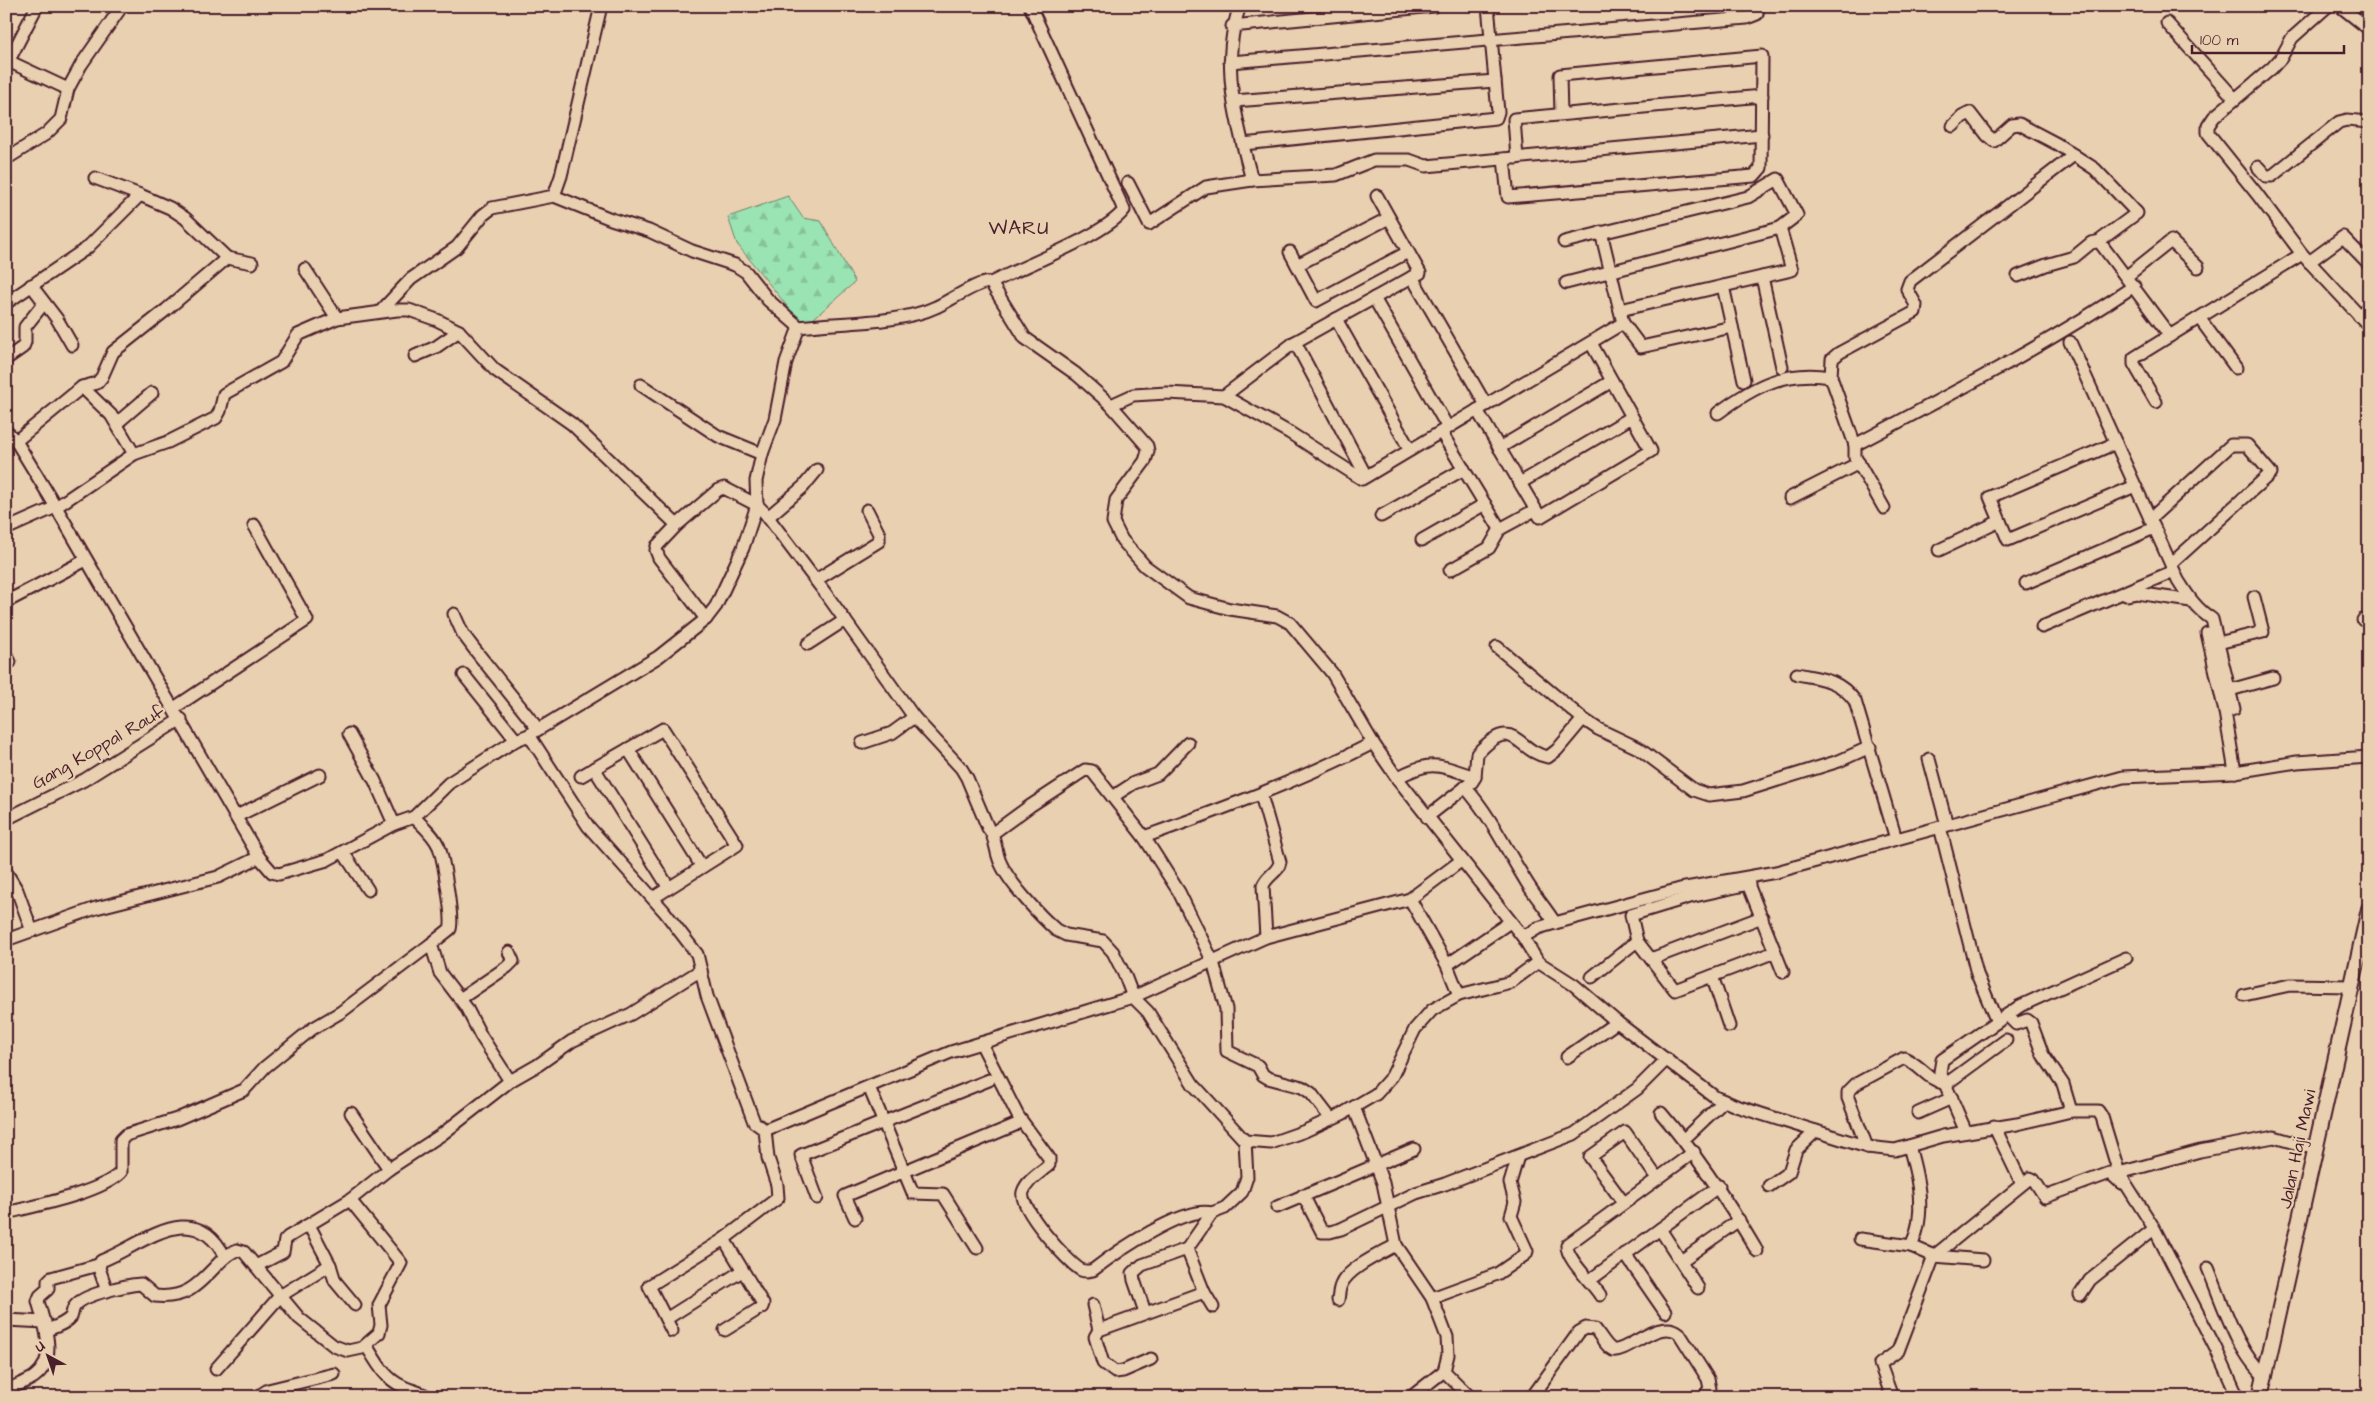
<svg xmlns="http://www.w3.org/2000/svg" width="2375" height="1403" viewBox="0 0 2375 1403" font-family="'Architects Daughter',sans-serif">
<defs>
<pattern id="forest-firs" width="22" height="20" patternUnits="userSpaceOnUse" patternTransform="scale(1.25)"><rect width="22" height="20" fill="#9ae3b2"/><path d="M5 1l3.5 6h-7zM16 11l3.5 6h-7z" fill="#86c299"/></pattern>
</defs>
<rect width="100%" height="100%" fill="#e9d0b1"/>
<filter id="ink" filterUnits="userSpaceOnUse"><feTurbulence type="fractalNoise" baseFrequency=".02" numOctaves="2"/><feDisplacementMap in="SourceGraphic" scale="10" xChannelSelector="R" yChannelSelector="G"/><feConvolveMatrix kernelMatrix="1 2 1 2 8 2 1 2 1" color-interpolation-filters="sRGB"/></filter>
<g filter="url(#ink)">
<!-- forest -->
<path fill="url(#forest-firs)" stroke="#72816e" d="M 788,196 L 803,218 L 821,221 L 855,282 L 804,327 L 737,244 L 728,217 Z"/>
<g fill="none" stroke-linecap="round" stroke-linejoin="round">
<!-- minor casing -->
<g stroke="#4a1f2b" stroke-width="15">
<g id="minor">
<path d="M 1240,6 C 1219,63 1237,124 1252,180"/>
<path d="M 2328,6 L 2292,38 L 2281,58 L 2272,68 L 2214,117 L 2208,126 L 2208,133 L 2257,194 L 2302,254 L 2369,326"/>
<path d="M 2340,6 L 2369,29"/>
<path d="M 2167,23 L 2235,99"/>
<path d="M 1232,26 L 1434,6"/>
<path d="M 6,60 L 68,89"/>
<path d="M 1230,62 L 1747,18 L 1757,14 L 1758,6"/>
<path d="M 6,66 L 37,6"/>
<path d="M 1234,101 L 1495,81"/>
<path d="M 1953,126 L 1962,117 L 1970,113 L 1987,135 L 1994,141 L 2012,125 L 2019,124 L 2057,144 L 2095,169 L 2137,213 L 2102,239 L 2101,244 L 2170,336"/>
<path d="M 1243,144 L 1496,118 L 1498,112 L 1488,6"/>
<path d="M 1517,158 L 1514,119 L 1762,96"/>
<path d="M 6,159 L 46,134 L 61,119 L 68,89 L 81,65 L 122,6"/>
<path d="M 1504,159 L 1508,197 L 1754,176 L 1761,168 L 1762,56 L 1560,75 L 1561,115"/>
<path d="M 2258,167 L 2266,176 L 2272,176 L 2339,122 L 2347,120 L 2369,122"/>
<path d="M 1128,183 L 1149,224 L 1206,187 L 1252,180 L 1336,175 L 1374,160 L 1409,160 L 1426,166 L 1762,135"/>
<path d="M 140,195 L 170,208 L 185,218 L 227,258 L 252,263"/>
<path d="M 554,196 L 611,219 L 649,231 L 692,251 L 735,265 L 746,272 L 768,300 L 799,327 C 840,322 900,324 936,307 C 948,302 981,279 991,283 C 1023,266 1104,236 1124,210 L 1030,6"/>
<path d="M 1377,196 L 1420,273 L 1412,277"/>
<path d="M 1564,242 L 1748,197 L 1778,179 L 1797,215 L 1780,228 L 1566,283"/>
<path d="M 1290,252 L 1316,301 L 1408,252"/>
<path d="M 2309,262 L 2343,237 L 2369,264"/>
<path d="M 1297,265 L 1389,218"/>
<path d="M 305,269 L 337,318"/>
<path d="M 2018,276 L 2046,265 L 2074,257 L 2091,243 L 2101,241"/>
<path d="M 2127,276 L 2171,241 L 2198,267"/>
<path d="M 1762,277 L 1782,367"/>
<path d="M 991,283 L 1025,338 L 1076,374 L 1111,405 L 1147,446 L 1148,451 L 1145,461 L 1116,500 L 1113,522 L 1122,540 L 1145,566 L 1189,598 L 1230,609 L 1277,616 L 1290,623 L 1332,673 L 1373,743 L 1397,778 L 1523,937 L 1538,962 L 1574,985 L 1617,1022 L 1715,1097 L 1736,1106 L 1867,1147 L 1895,1150 L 1943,1136 L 2017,1124 L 2071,1111 L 2098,1111 L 2102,1117 L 2119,1173 L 2154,1228 L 2216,1349 L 2235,1391 L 2240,1397"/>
<path d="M 31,285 L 57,319 L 72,345"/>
<path d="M 1723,286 L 1744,380"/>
<path d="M 1374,298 L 1448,428"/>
<path d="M 6,303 L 87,248 L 140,195 L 95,178"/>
<path d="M 1620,310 L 1792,270 L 1780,228"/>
<path d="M 381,311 L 411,279 L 457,247 L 483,215 L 492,208 L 554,196 L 561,176 L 601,6"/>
<path d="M 2359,316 L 2369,306"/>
<path d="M 1336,319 L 1410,450"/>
<path d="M 2200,319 L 2236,368"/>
<path d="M 1623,323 L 1641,347 L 1732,327"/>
<path d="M 1295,342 L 1366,476"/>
<path d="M 2070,342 L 2178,580 C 2188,596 2196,609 2212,619 L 2234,709 L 2225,712 L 2235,772"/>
<path d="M 415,356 L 436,347 L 459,331"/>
<path d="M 6,359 L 23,347 L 25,342 L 25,327 L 44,303"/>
<path d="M 641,385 L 718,436 L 762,454"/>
<path d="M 82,387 L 111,415 L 134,454"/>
<path d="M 1224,396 L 1295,342 L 1412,277 L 1486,405"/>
<path d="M 2156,402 L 2134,364 L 2134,358 L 2302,254"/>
<path d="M 1111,405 L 1133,395 L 1167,393 L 1224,396 L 1290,433 L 1362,479 L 1623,323 L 1601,232"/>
<path d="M 1477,410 L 1540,517 L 1651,451 L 1591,343"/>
<path d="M 1718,413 C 1753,387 1785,369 1831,377"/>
<path d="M 117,423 L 152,393"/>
<path d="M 6,431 L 16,441 L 56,507 L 259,857 L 272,872 L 279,874 L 327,860 L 394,824 L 414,817 L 449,783 L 516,740 L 529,735 L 658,657 L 706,619 L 716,606 L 743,548 L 757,505 L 756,481 L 762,454 L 775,419 L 786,362 L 799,327"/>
<path d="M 1441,432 L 1500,529"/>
<path d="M 16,441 L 82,387 L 97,383 L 102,377 L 113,352 L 166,310 L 227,258"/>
<path d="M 2116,443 L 1990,497 L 2008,540 L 2135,486"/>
<path d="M 1855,445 C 1949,395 2045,346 2134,286"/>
<path d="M 1499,448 L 1612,381"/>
<path d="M 1520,483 L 1632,417"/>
<path d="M 1790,498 L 1859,463"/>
<path d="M 1884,508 L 1855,457 L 1855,445 L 1831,377 L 1832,359 L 1839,353 L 1915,312 L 1916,305 L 1907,289 L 1910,281 L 2074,155"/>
<path d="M 1381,516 L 1464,469"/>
<path d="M 768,517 L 803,487 L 817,470"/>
<path d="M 2150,519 L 2231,445 L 2247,445 L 2271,473 L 2171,564"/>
<path d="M 6,529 L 56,507 L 134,454 L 168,442 L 216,418 L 220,411 L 224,394 L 281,362 L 298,335 L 337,318 L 397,310 L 409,310 L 437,320 L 459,331 L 495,370 L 572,424 L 677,525"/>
<path d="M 1422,540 L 1485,504"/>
<path d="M 1939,550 L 2000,521"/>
<path d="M 1450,570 L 1489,548 L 1500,529 L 1535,510"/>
<path d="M 816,580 L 879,541 L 879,534 L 867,510"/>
<path d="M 2026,583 L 2154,528"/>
<path d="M 2126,595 L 2137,593 L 2191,601"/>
<path d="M 6,602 L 86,560"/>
<path d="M 454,614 L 463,634 L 475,650 L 538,729"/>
<path d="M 706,619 L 659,558 L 656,550 L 657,546 L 677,525 L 718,490 L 724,488 L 757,505 L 764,512 L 829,598 L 914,717 L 961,768 L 967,778 L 988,828 C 996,836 995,853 1001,864 C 1010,884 1040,916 1056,930 L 1066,935 L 1103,941 L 1113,952 L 1125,976 L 1133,997 L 1148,1012 L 1193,1084 L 1245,1141 L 1271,1143 L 1305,1131 L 1342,1114 L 1376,1094 L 1392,1076 L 1415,1029 L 1432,1010 L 1459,995 L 1511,982 L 1538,962"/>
<path d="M 2363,620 L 2369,619"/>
<path d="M 2042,627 L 2174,571"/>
<path d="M 2207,633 L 2225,712"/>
<path d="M 2218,643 L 2263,632 L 2254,597"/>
<path d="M 808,644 L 845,620"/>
<path d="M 6,655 L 10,662"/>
<path d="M 1797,674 C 1822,679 1839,679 1855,701 L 1896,839"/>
<path d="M 464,675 L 516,740"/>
<path d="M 2230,690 L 2273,678"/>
<path d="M 174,708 L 307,620 L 254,525"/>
<path d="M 1583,719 L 1598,729 L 1638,748 L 1694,790 L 1709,795 L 1743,791 L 1839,761 L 1870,747"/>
<path d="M 349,734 L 375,781 L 394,824"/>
<path d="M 529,735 L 588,826 L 664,911 L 697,954 L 707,996 L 754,1122 L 765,1130 L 768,1158 L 777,1185 L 778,1198 L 724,1239 L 649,1286 L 672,1331"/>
<path d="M 862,743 L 892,733 L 914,717"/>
<path d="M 628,749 L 702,867"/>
<path d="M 1929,759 L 1947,825"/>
<path d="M 594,768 L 669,888"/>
<path d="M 581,776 L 663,729 L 737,845 L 653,898"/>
<path d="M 1397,778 C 1431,759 1439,765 1475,777"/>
<path d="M 1465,787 C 1490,815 1505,847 1524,878 C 1533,894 1545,907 1555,923"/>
<path d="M 1261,795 L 1280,862 C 1278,873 1267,875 1263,886 L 1266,937"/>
<path d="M 1114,796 L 1134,783 L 1158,774 L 1188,743"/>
<path d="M 237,816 L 320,775"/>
<path d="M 414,817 C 422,825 434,835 439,847 C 443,858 454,919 450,929 L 431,944 L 440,973 L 466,1007 L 481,1036 L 510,1081"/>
<path d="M 1427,817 L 1472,782 L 1475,777 L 1477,754 C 1515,712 1516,752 1548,757 L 1557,750 L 1583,719 L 1497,647"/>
<path d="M 6,819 L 84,780 L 181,719"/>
<path d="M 1940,827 L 1977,974 L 1997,1022"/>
<path d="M 993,833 L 1030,806 L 1085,770 L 1092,771 L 1144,837 C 1222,809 1299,781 1373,743"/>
<path d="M 1144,837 L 1179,892 L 1213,962 L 1226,1009 L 1227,1051 L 1258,1066 L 1263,1075 L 1268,1078 L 1302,1087 L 1311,1093 L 1331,1119"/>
<path d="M 343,852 L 368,890"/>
<path d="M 6,872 L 17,890 L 32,931"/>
<path d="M 1746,879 L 1783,972"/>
<path d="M 1749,884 L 1690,897 L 1631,915 L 1637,941 L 1675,990 L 1775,952"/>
<path d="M 1410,899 L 1447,965 L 1459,995"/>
<path d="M 1523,937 L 1538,928 L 1555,923 L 1680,889 L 1776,872 L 2123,777 L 2235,772 L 2297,762 L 2369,757"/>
<path d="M 6,940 L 96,908 L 218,877 L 259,857"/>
<path d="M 1651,959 L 1762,917"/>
<path d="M 1447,965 L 1510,922"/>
<path d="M 1712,976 L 1729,1026"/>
<path d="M 1592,977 L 1637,941"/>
<path d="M 2244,995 L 2290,985 L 2352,986"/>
<path d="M 460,999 L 507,967 L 513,961 L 509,952"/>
<path d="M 2007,1015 L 2016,1024 L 2027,1020 L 2031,1023 L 2043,1055 L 2063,1084 L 2071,1111"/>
<path d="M 981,1043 L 1018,1116 L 1049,1158 L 1049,1165 C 1040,1173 1027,1180 1023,1192 C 1018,1207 1068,1263 1081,1270 C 1085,1272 1089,1271 1093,1270 C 1115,1253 1184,1205 1212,1213"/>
<path d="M 1567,1057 L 1617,1022"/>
<path d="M 869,1087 L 913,1193 L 943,1194 L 977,1248"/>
<path d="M 1354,1107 L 1383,1183 L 1396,1245 L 1432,1298 L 1447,1337 L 1448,1355 L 1444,1371 L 1411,1397"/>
<path d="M 351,1113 L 389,1169"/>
<path d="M 1661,1113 C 1698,1156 1728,1202 1757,1251"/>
<path d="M 1918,1113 L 1952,1098"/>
<path d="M 1994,1126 L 2022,1184"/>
<path d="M 765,1130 L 951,1052 L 1133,997 L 1266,937 L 1410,899 L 1462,860"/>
<path d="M 1966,1132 L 1940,1072 L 1942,1060 L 2020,1006 L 2126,958"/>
<path d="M 1684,1139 L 1724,1101"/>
<path d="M 1909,1146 C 1918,1178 1927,1214 1911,1246 L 1934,1256 L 1983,1260"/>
<path d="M 1867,1147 L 1848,1098 L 1848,1092 L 1856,1084 L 1904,1058 C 1921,1065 1927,1080 1946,1084 L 2006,1040"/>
<path d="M 2119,1173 L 2200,1151 L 2274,1137 L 2316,1149"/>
<path d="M 1769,1186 L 1789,1172 L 1796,1150 L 1816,1131"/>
<path d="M 1303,1195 L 1322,1232 L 1330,1232 L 1341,1229 L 1416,1193 L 1445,1184 L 1574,1134 L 1637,1089 L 1667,1059"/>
<path d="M 817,1198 L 801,1155 L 989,1080"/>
<path d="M 1623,1202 L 1590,1157 L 1625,1132 L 1657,1178"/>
<path d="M 1277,1207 L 1414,1149"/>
<path d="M 6,1213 C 35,1206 103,1192 121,1172 L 121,1140 L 126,1135 L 177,1119 L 244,1090 L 265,1067 L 312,1029 L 341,1012 L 431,944"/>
<path d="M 855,1218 L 845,1196 L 1015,1125"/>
<path d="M 309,1225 L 330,1265 L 335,1281 L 355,1305"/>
<path d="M 1660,1229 L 1698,1288"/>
<path d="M 724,1239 L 763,1304 L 762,1307 L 725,1330"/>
<path d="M 1860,1239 L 1911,1246"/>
<path d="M 1187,1249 L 1212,1213 L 1225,1208 L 1242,1192 L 1247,1177 L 1245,1141"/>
<path d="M 1625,1254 L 1665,1312"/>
<path d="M 1681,1261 L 1739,1220"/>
<path d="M 256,1266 L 283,1252 L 285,1240 L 288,1237 L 350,1200 L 389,1169 L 441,1135 L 510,1081 L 538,1065 L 572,1041 L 631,1014 L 701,970"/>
<path d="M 2208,1268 C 2222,1301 2238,1355 2266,1377"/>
<path d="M 1590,1280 L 1719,1186"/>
<path d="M 107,1291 L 99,1268 L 101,1261 C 144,1244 194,1196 225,1257"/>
<path d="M 1600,1295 C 1592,1282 1566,1259 1567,1245 L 1694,1152"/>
<path d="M 2080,1295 L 2090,1280 L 2150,1232"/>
<path d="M 1432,1298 L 1497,1274 L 1526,1254 L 1527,1251 L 1511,1216 L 1515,1202 L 1510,1183 L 1518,1156"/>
<path d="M 1338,1300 C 1339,1295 1339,1289 1341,1285 C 1348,1268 1380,1254 1396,1245"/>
<path d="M 1093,1305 L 1099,1330"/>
<path d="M 1145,1312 L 1134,1280 L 1133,1273 L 1142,1265 L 1187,1249 L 1204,1292"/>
<path d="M 666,1319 L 742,1271"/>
<path d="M 6,1320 L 45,1322"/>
<path d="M 47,1330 C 55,1327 65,1324 71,1317 C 73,1313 72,1309 75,1306 C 83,1294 128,1285 141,1284 L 155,1296 C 184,1299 196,1287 215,1267 C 222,1260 228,1253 237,1250 L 244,1252 L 299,1318 L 334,1346 L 348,1351 L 362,1348 L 379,1333 L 381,1325 L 379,1305 L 401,1263 L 350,1200"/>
<path d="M 366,1345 C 376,1361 384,1378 402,1386 C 411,1391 419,1391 428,1397"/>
<path d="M 1151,1359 L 1123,1371 L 1115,1372 L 1103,1363 L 1095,1337 L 1099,1330 L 1204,1292 L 1213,1307"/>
<path d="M 216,1369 L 280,1296 L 330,1265"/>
<path d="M 1444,1371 L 1470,1397"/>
<path d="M 6,1392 C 14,1385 25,1383 34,1377 C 59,1359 44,1324 38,1301 L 40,1296 L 48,1289 L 48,1281 L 51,1278 L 98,1265"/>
<path d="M 257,1397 L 268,1390 L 334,1374"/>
<path d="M 1532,1397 L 1579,1332 L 1586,1328 L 1595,1329 C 1600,1335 1606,1347 1613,1350 C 1627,1353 1660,1317 1679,1333 L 1708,1379 L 1710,1389 L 1703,1397"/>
<path d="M 1892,1397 L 1880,1364 L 1898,1351 L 1934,1256 L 2030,1178 L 2034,1180 L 2045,1197 L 2110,1173 L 2121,1183"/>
</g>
</g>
<!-- tertiary casing -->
<g stroke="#4a1f2b" stroke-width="18">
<path id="tertiary" d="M 2260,1397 L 2369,909"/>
</g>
<!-- minor -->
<use href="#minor" stroke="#e9d0b1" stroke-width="11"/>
<!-- tertiary -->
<use href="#tertiary" stroke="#e9d0b1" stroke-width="14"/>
</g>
</g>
<g text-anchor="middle" stroke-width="4.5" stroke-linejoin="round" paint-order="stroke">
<!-- street labels -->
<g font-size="18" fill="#4a1f2b" stroke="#e9d0b1">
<text transform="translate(98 747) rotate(-30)" y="6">Gang Koppal Rauf</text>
<text transform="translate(2297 1149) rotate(-78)" y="6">Jalan Haji Mawi</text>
</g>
<!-- quarter labels -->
<g font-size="20" letter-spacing="1" fill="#4a1f2b" stroke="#e9d0b1">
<text x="1019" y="234">WARU</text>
</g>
</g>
<!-- margin -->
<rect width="2375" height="1403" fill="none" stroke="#e9d0b1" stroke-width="25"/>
<rect x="12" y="12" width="2350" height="1378" fill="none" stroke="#4a1f2b" stroke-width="2" filter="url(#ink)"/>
<!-- north arrow -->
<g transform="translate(48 1356) rotate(320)" stroke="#e9d0b1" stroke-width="4" paint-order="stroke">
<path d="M0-4L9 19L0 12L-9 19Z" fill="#4a1f2b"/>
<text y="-8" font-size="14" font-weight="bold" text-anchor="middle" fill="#4a1f2b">U</text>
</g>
<!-- scale -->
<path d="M2192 45v8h152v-8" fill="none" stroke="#4a1f2b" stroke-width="2.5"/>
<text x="2200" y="45" font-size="15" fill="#4a1f2b" stroke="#e9d0b1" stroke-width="4" paint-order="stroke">100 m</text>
</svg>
